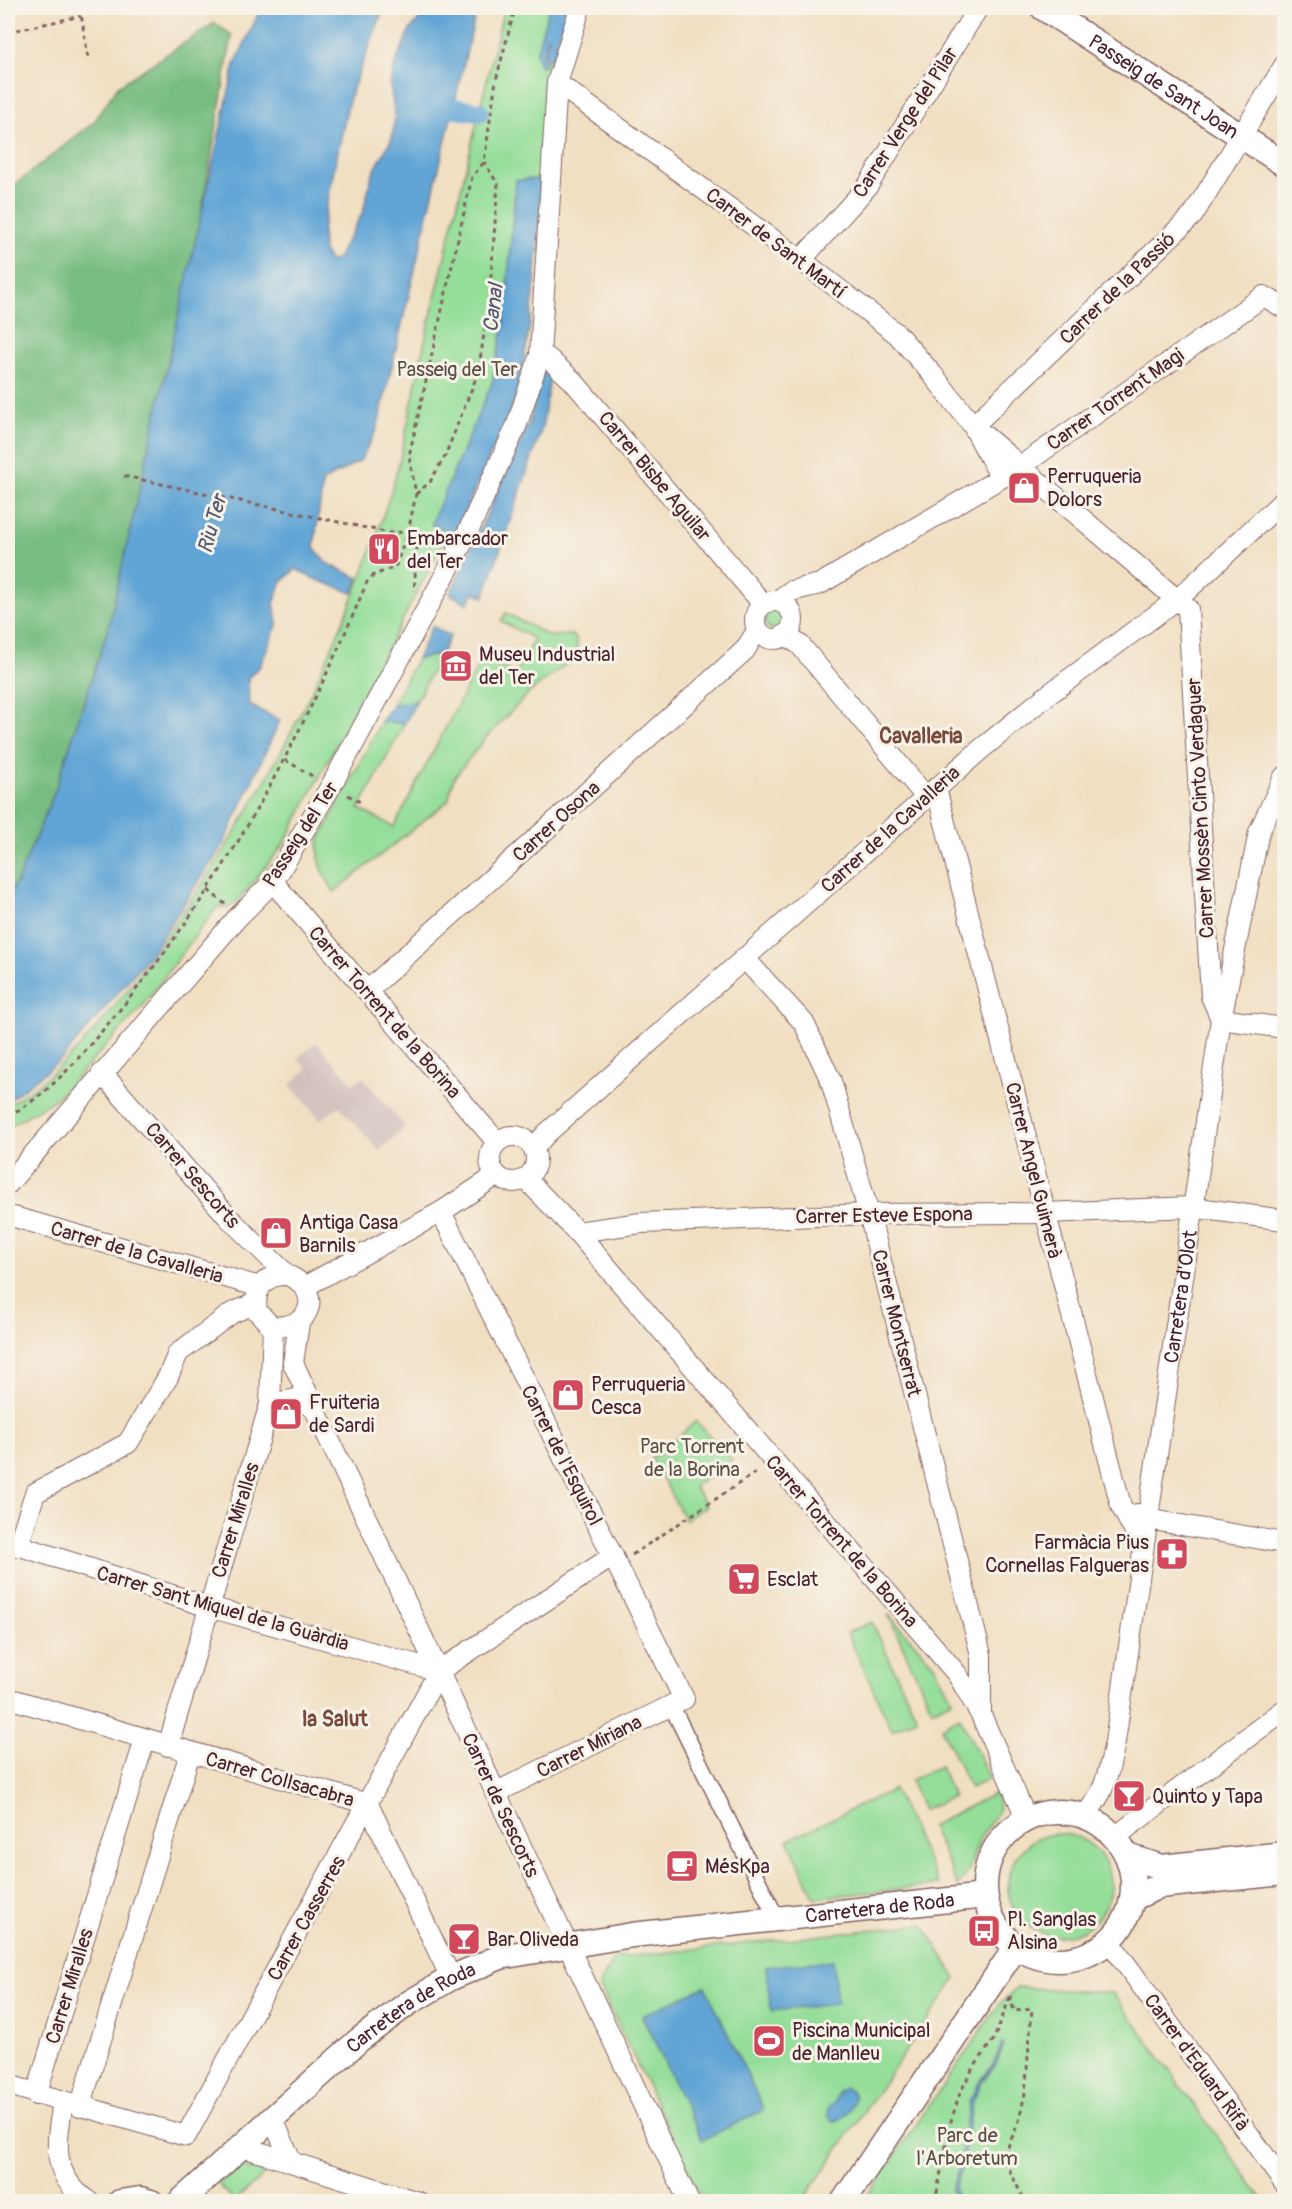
<svg xmlns="http://www.w3.org/2000/svg" width="1292" height="2209" viewBox="0 0 1292 2209" font-family="Pangolin,sans-serif">
<rect width="100%" height="100%" fill="#f7f3e8"/>
<filter id="ink" filterUnits="userSpaceOnUse"><feTurbulence type="fractalNoise" baseFrequency=".0167" numOctaves="2"/><feDisplacementMap in="SourceGraphic" scale="12" xChannelSelector="R" yChannelSelector="G"/><feConvolveMatrix kernelMatrix="1 2 1 2 8 2 1 2 1" color-interpolation-filters="sRGB"/></filter>
<filter id="wash" filterUnits="userSpaceOnUse"><feTurbulence type="fractalNoise" baseFrequency=".008" numOctaves="4" result="noise"/><feDisplacementMap in="SourceGraphic" scale="24" xChannelSelector="R" yChannelSelector="G"/><feGaussianBlur stdDeviation="1.35" result="paint"/><feColorMatrix in="noise" values="0 0 0 0 0 0 0 0 0 0 0 0 0 0 0 0 0 1.4 0 .05"/><feComposite in="paint" operator="in"/></filter>
<g filter="url(#wash)">
<rect width="100%" height="100%" fill="#f1dfc2"/>
<!-- industrial -->
<path fill="#d1c0bd" d="M 316,1042 L 353,1084 L 362,1077 L 406,1127 L 379,1151 L 339,1106 L 321,1120 L 290,1085 L 307,1069 L 298,1058 Z"/>
<!-- green -->
<g fill="#94de99" stroke="#6f7e62" stroke-width="1.5">
<path d="M 504,8 L 549,8 L 536,54 L 541,67 L 554,54 L 546,86 L 542,179 L 516,180 L 504,324 L 492,383 L 432,524 L 454,534 L 441,547 L 284,844 L 237,902 L 228,908 L 217,907 L 141,1008 L 68,1087 L 54,1100 L 8,1127 L 8,1105 C 73,1067 120,1001 164,940 C 257,811 337,658 386,507 C 404,455 412,398 424,345 C 451,232 477,120 504,8 Z"/>
<circle cx="775" cy="620" r="10"/>
<path d="M 506,613 L 549,636 L 571,635 L 576,638 L 578,655 L 529,693 L 483,741 L 454,778 L 448,801 L 334,892 C 324,874 316,862 319,841 L 381,722 L 405,723 L 359,809 L 394,827 L 482,658 L 515,674 L 534,639 L 501,621 Z"/>
<path d="M 441,654 L 417,700 L 392,705 L 417,659 Z"/>
<path d="M 696,1421 L 732,1460 L 694,1486 L 706,1506 L 685,1520 L 651,1457 L 660,1453 Z"/>
<path d="M 888,1614 L 934,1665 L 952,1700 L 932,1710 Z"/>
<path d="M 872,1622 L 917,1718 L 892,1730 L 847,1633 Z"/>
<path d="M 960,1717 L 990,1779 L 970,1788 L 941,1727 Z"/>
<path d="M 940,1766 L 953,1797 L 923,1810 L 910,1780 Z"/>
<path d="M 894,1789 L 939,1885 L 815,1898 L 788,1840 Z"/>
<path d="M 996,1793 L 999,1810 L 980,1838 L 968,1872 L 958,1886 L 931,1826 Z"/>
<circle cx="1059" cy="1885" r="51"/>
<path d="M 923,1924 L 956,1978 L 802,2202 L 703,2201 L 599,1985 L 615,1958 Z"/>
<path d="M 1017,1987 L 1113,1993 L 1264,2201 L 863,2202 L 998,2006 Z"/>
<path d="M 240,2167 L 268,2171 L 235,2201 L 218,2184 Z"/>
</g>
<!-- forest -->
<path fill="#77bd81" stroke="#606e56" stroke-width="1.5" d="M 215,23 L 232,35 L 197,239 L 108,629 L 55,791 L 17,882 L 8,895 L 8,190 L 94,122 L 118,86 Z"/>
<!-- water -->
<g fill="#60a5d5" stroke="#556280" stroke-width="1.5">
<path d="M 261,8 L 384,8 L 350,96 L 333,174 L 322,231 L 323,249 L 329,261 L 336,260 L 363,212 L 372,175 L 392,138 L 395,116 L 390,85 L 395,64 L 410,30 L 422,16 L 434,8 L 477,8 L 377,429 L 360,461 L 323,481 L 314,547 L 326,563 L 359,578 L 353,593 L 312,578 L 296,569 L 281,583 L 274,604 L 278,623 L 260,666 L 248,678 L 249,705 L 280,720 L 223,845 L 152,952 L 62,1059 L 8,1101 L 8,895 L 17,882 L 55,791 L 108,629 L 235,64 Z"/>
<path d="M 549,8 L 568,8 L 554,54 L 547,61 L 545,55 L 549,37 L 547,36 L 543,56 L 545,63 L 541,67 L 536,54 Z"/>
<path d="M 542,179 C 538,257 534,336 511,412 L 454,534 L 431,524 L 492,383 L 504,324 L 516,180 Z"/>
<path d="M 543,369 L 551,371 L 542,428 L 484,597 L 474,592 L 468,604 L 450,594 L 529,423 Z"/>
<path d="M 432,626 L 450,636 L 441,654 L 417,659 Z"/>
<path d="M 417,700 L 405,723 L 381,722 L 392,705 Z"/>
<path d="M 833,1960 L 837,2004 L 771,2011 L 766,1967 Z"/>
<path d="M 705,1986 L 764,2110 L 702,2140 L 642,2016 Z"/>
<path d="M 1002,2044 L 1004,2045 L 995,2066 L 983,2080 L 972,2103 L 963,2165 L 954,2189 L 958,2201 L 955,2201 L 951,2189 L 960,2165 L 969,2102 L 981,2079 L 993,2065 Z"/>
<path d="M 846,2088 L 854,2094 C 856,2105 845,2120 833,2121 L 828,2116 L 828,2108 L 835,2102 L 839,2091 Z"/>
</g>
<g fill="none" stroke-linecap="round" stroke-linejoin="round">
<!-- canal -->
<path stroke="#60a5d5" stroke-width="20" d="M 428,111 L 452,108 L 479,112"/>
</g>
</g>
<g filter="url(#ink)">
<g fill="none" stroke-linecap="round" stroke-linejoin="round">
<!-- pedestrian casing -->
<g stroke="#846260" stroke-width="18">
<path id="pedestrian" d="M 671,1705 L 777,1919"/>
</g>
<!-- minor casing -->
<g stroke="#846260" stroke-width="22">
<g id="minor">
<path d="M 557,83 L 801,260 L 897,334 L 933,375 L 973,426 L 1188,609 L 1211,996 L 1221,1019 L 1284,1028"/>
<path d="M 801,260 L 867,187 L 978,8"/>
<path d="M 540,355 L 548,358 L 573,381 L 763,604"/>
<path d="M 1001,478 L 973,426 L 1193,215 L 1284,66"/>
<path d="M 777,601 L 791,591 L 820,584 L 1021,466 L 1264,296 L 1284,308"/>
<circle cx="774" cy="620" r="19"/>
<path d="M 785,635 L 800,645 L 926,797"/>
<path d="M 936,788 L 1121,1506 L 1143,1547"/>
<path d="M 273,882 L 497,1142"/>
<path d="M 744,958 L 804,1023 L 831,1081 L 869,1214 L 981,1655 L 981,1713"/>
<path d="M 367,991 L 745,650 L 758,629"/>
<path d="M 102,1073 L 228,1217 L 287,1275 C 323,1289 314,1331 271,1326 L 257,1311 C 253,1289 265,1274 287,1275"/>
<circle cx="513" cy="1159" r="23"/>
<path d="M 534,1148 L 546,1134 L 980,750 L 1045,697 L 1179,598 L 1284,500"/>
<path d="M 526,1179 L 577,1232 L 957,1674 L 981,1715 L 1021,1806 L 1025,1820"/>
<path d="M 8,1184 L 237,918 L 273,882 L 331,786 L 465,538 L 516,427 L 540,355 L 557,83 L 580,8"/>
<path d="M 441,1212 L 684,1699 L 495,1793"/>
<path d="M 14,1217 L 260,1287"/>
<path d="M 577,1232 L 641,1223 L 869,1214 L 1046,1213 L 1191,1207 L 1284,1220"/>
<path d="M 304,1287 L 441,1212 L 497,1175"/>
<path d="M 299,1323 L 293,1363 C 424,1643 555,1923 689,2202"/>
<path d="M 270,1404 L 296,1399 L 314,1408"/>
<path d="M 1137,1514 L 1147,1519 L 1284,1543"/>
<path d="M 8,1542 L 209,1607 L 439,1671"/>
<path d="M 18,1546 L 35,1493 L 128,1443 L 168,1377 L 178,1353 L 232,1313 L 256,1303"/>
<path d="M 8,1698 L 368,1804 L 451,1978"/>
<path d="M 168,1746 L 270,1404 L 273,1326"/>
<path id="s1" d="M 1084,1815 C 1105,1796 1109,1770 1115,1742 L 1221,1019 L 1259,832 L 1284,777"/>
<path d="M 1115,1837 L 1284,1710"/>
<path d="M 1110,1942 L 1284,2183"/>
<path d="M 8,2085 L 186,2136 L 439,1671 L 613,1556"/>
<path d="M 36,2095 L 145,1739"/>
<path d="M 63,2102 C 56,2144 50,2175 89,2202"/>
<path d="M 80,2107 L 190,1753"/>
<path d="M 273,2119 L 291,2161"/>
<path d="M 243,2147 L 418,2202"/>
</g>
</g>
<!-- tertiary casing -->
<g stroke="#846260" stroke-width="27">
<g id="tertiary">
<path id="s2" d="M 1043,8 L 1284,164"/>
<circle cx="1059" cy="1886" r="74"/>
<path d="M 1128,1856 L 1161,1867 L 1284,1854"/>
<path d="M 1132,1899 L 1159,1886 L 1284,1873"/>
<path d="M 120,2202 L 140,2199 L 151,2202"/>
<path id="s3" d="M 180,2202 L 359,2040 L 407,2004 L 451,1978 L 500,1957 L 632,1935 L 985,1896"/>
<path d="M 843,2202 L 1016,1947"/>
</g>
</g>
<!-- path -->
<g stroke="#846260" stroke-width="3" stroke-dasharray="4.5 4.5" stroke-linecap="butt">
<path d="M 80,8 L 88,57"/>
<path d="M 8,32 L 81,16"/>
<path d="M 124,476 L 390,533 L 408,532 L 417,549 L 414,591"/>
<path d="M 416,494 L 430,482 L 445,456 L 478,373 L 489,302 L 498,184 L 484,162"/>
<path d="M 285,760 L 314,777"/>
<path d="M 348,795 L 362,803"/>
<path d="M 208,890 L 225,904"/>
<path d="M 8,1116 C 49,1095 77,1060 107,1025 C 219,894 301,740 367,582 L 374,575 L 395,567 L 408,532 L 416,494 L 409,456 L 472,177 L 484,162 L 496,80 L 515,8"/>
<path d="M 632,1555 L 759,1470"/>
<path d="M 1010,1996 L 1014,2011 L 1032,2009 L 1025,2093 L 1019,2121 L 1007,2149 L 1006,2163 L 1025,2202"/>
<path d="M 935,2202 L 951,2121 L 960,2093 L 972,2070 L 994,2039 L 1010,1997"/>
</g>
<!-- pedestrian -->
<use href="#pedestrian" stroke="#fff" stroke-width="15"/>
<!-- minor -->
<use href="#minor" stroke="#fff" stroke-width="20"/>
<!-- tertiary -->
<use href="#tertiary" stroke="#fff" stroke-width="24"/>
</g>
</g>
<!-- icons -->
<defs>
<g id="shop-square" transform="scale(1.725)"><rect x="-9" y="-9" width="18" height="18" rx="4" fill="#d1495b" stroke="#f7f3e8"/><path d="M-5-2.5h2.3a2.7 3.5 0 0 1 5.4 0H5L5.5 6h-11ZM-1.5-2.5h3a1.5 2.3 0 0 0-3 0Z" fill="#fff"/></g>
<g id="restaurant-square" transform="scale(1.725)"><rect x="-9" y="-9" width="18" height="18" rx="4" fill="#d1495b" stroke="#f7f3e8"/><path d="M-5-6h1v4h1v-4h1v4h1v-4h1v5L-1.5 .5V6h-2V.5L-5-1ZM5-6V6H3V1.5H1.5Q1.5-4 5-6Z" fill="#fff"/></g>
<g id="museum-square" transform="scale(1.725)"><rect x="-9" y="-9" width="18" height="18" rx="4" fill="#d1495b" stroke="#f7f3e8"/><path d="M0-6L6-3V-2H-6V-3ZM-5-1h2V3h-2ZM-1-1h2V3h-2ZM3-1h2V3H3ZM-6 4H6V6H-6Z" fill="#fff"/></g>
<g id="pharmacy-square" transform="scale(1.725)"><rect x="-9" y="-9" width="18" height="18" rx="4" fill="#d1495b" stroke="#f7f3e8"/><path d="M-2-6h4v4h4v4h-4v4h-4v-4h-4v-4h4Z" fill="#fff"/></g>
<g id="supermarket-square" transform="scale(1.725)"><rect x="-9" y="-9" width="18" height="18" rx="4" fill="#d1495b" stroke="#f7f3e8"/><path d="M-6-5.5h2.5l.6 2H6L4.5 2H-2.5L-4.4-4H-6ZM-1.5 3.2a1.3 1.3 0 1 0 .1 0ZM3 3.2a1.3 1.3 0 1 0 .1 0Z" fill="#fff"/></g>
<g id="bar-square" transform="scale(1.725)"><rect x="-9" y="-9" width="18" height="18" rx="4" fill="#d1495b" stroke="#f7f3e8"/><path d="M-6-5H6L.8 .8V4.5H3.5V6h-7V4.5H-.8V.8Z" fill="#fff"/></g>
<g id="cafe-square" transform="scale(1.725)"><rect x="-9" y="-9" width="18" height="18" rx="4" fill="#d1495b" stroke="#f7f3e8"/><path d="M-5.5-4.5H6V0H3Q3 3.5 0 3.5H-2.5Q-5.5 3.5-5.5 0ZM3-3.2v2h1.7v-2ZM-6 4.5H4V6H-6Z" fill="#fff"/></g>
<g id="bus-square" transform="scale(1.725)"><rect x="-9" y="-9" width="18" height="18" rx="4" fill="#d1495b" stroke="#f7f3e8"/><path d="M-5-6H5V4H4V6H2V4H-2V6H-4V4H-5ZM-3.5-4V0h7V-4ZM-3.5 1.2v1.5H-2V1.2ZM2 1.2v1.5H3.5V1.2Z" fill="#fff"/></g>
<g id="stadium-square" transform="scale(1.725)"><rect x="-9" y="-9" width="18" height="18" rx="4" fill="#d1495b" stroke="#f7f3e8"/><path d="M0-5a6.5 5 0 1 0 0 10a6.5 5 0 1 0 0-10ZM-3.5-1.8h7v3.6h-7Z" fill="#fff"/></g>
</defs>
<g fill-rule="evenodd">
<use href="#shop-square" x="1024" y="488"/>
<use href="#restaurant-square" x="384" y="549"/>
<use href="#museum-square" x="456" y="666"/>
<use href="#shop-square" x="276" y="1233"/>
<use href="#shop-square" x="568" y="1395"/>
<use href="#shop-square" x="286" y="1414"/>
<use href="#pharmacy-square" x="1172" y="1554"/>
<use href="#supermarket-square" x="744" y="1579"/>
<use href="#bar-square" x="1129" y="1796"/>
<use href="#cafe-square" x="682" y="1866"/>
<use href="#bus-square" x="984" y="1931"/>
<use href="#bar-square" x="464" y="1939"/>
<use href="#stadium-square" x="769" y="2041"/>
</g>
<g text-anchor="middle" stroke-width="6" stroke-linejoin="round" paint-order="stroke">
<!-- street labels -->
<g font-size="20" fill="#4a1f2b" stroke="#f7f3e8">
<text dy="7" stroke="none"><textPath href="#s2" startOffset="144">Passeig de Sant Joan</textPath></text>
<text transform="translate(905 122) rotate(-57)" y="7">Carrer Verge del Pilar</text>
<text transform="translate(776 243) rotate(37)" y="7">Carrer de Sant Martí</text>
<text transform="translate(1117 288) rotate(-44)" y="7">Carrer de la Passió</text>
<text transform="translate(1115 399) rotate(-35)" y="7">Carrer Torrent Magi</text>
<text transform="translate(655 476) rotate(50)" y="7">Carrer Bisbe Aguilar</text>
<text transform="translate(1200 808) rotate(-93)" y="7">Carrer Mossèn Cinto Verdaguer</text>
<text transform="translate(556 821) rotate(-42)" y="7">Carrer Osona</text>
<text transform="translate(890 829) rotate(-42)" y="7">Carrer de la Cavalleria</text>
<text transform="translate(300 834) rotate(-57)" y="7">Passeig del Ter</text>
<text transform="translate(385 1012) rotate(49)" y="7">Carrer Torrent de la Borina</text>
<text transform="translate(1034 1170) rotate(76)" y="7">Carrer Angel Guimerà</text>
<text transform="translate(193 1175) rotate(49)" y="7">Carrer Sescorts</text>
<text transform="translate(884 1215) rotate(-1)" y="7">Carrer Esteve Espona</text>
<text transform="translate(137 1252) rotate(16)" y="7">Carrer de la Cavalleria</text>
<text dy="7" stroke="none"><textPath href="#s1" startOffset="531">Carretera d'Olot</textPath></text>
<text transform="translate(897 1323) rotate(76)" y="7">Carrer Montserrat</text>
<text transform="translate(562 1455) rotate(63)" y="7">Carrer de l'Esquirol</text>
<text transform="translate(235 1520) rotate(-73)" y="7">Carrer Miralles</text>
<text transform="translate(842 1541) rotate(49)" y="7">Carrer Torrent de la Borina</text>
<text transform="translate(223 1608) rotate(16)" y="7">Carrer Sant Miquel de la Guàrdia</text>
<text transform="translate(589 1746) rotate(-27)" y="7">Carrer Miriana</text>
<text transform="translate(280 1779) rotate(16)" y="7">Carrer Collsacabra</text>
<text transform="translate(501 1805) rotate(65)" y="7">Carrer de Sescorts</text>
<text dy="7" stroke="none"><textPath href="#s3" startOffset="789">Carretera de Roda</textPath></text>
<text transform="translate(306 1918) rotate(-61)" y="7">Carrer Casserres</text>
<text transform="translate(69 1986) rotate(-73)" y="7">Carrer Miralles</text>
<text dy="7" stroke="none"><textPath href="#s3" startOffset="303">Carretera de Roda</textPath></text>
<text transform="translate(1197 2062) rotate(54)" y="7">Carrer d'Eduard Rifà</text>
</g>
<!-- park labels -->
<g font-size="20" fill="#5c4f46" stroke="#f7f3e8">
<text x="457" y="376">Passeig del Ter</text>
<text x="692" y="1453">Parc Torrent<tspan x="692" dy="23">de la Borina</tspan></text>
<text x="967" y="2142">Parc de<tspan x="967" dy="23">l'Arboretum</tspan></text>
</g>
<!-- poi labels -->
<g font-size="20" fill="#4a1f2b" stroke="#f7f3e8" text-anchor="start">
<text x="1047" y="483">Perruqueria<tspan x="1047" dy="23">Dolors</tspan></text>
<text x="407" y="545">Embarcador<tspan x="407" dy="23">del Ter</tspan></text>
<text x="479" y="661">Museu Industrial<tspan x="479" dy="23">del Ter</tspan></text>
<text x="299" y="1229">Antiga Casa<tspan x="299" dy="23">Barnils</tspan></text>
<text x="591" y="1391">Perruqueria<tspan x="591" dy="23">Cesca</tspan></text>
<text x="309" y="1409">Fruiteria<tspan x="309" dy="23">de Sardi</tspan></text>
<text x="1149" y="1549" text-anchor="end">Farmàcia Pius<tspan x="1149" dy="23">Cornellas Falgueras</tspan></text>
<text x="767" y="1586">Esclat</text>
<text x="1152" y="1803">Quinto y Tapa</text>
<text x="705" y="1873">MésKpa</text>
<text x="1007" y="1926">Pl. Sanglas<tspan x="1007" dy="23">Alsina</tspan></text>
<text x="487" y="1946">Bar Oliveda</text>
<text x="792" y="2037">Piscina Municipal<tspan x="792" dy="23">de Manlleu</tspan></text>
</g>
<!-- water labels -->
<g font-size="21" font-style="italic" fill="#53556f" stroke="#f7f3e8">
<text transform="translate(493 308) rotate(-83)" y="7">Canal</text>
<text transform="translate(212 524) rotate(-75)" y="7">Riu Ter</text>
</g>
<!-- neighbourhood labels -->
<g font-size="21" font-weight="bold" fill="#794a3b" stroke="#f7f3e8">
<text x="921" y="743">Cavalleria</text>
<text x="335" y="1726">la Salut</text>
</g>
</g>
<!-- margin -->
<rect width="1292" height="2209" fill="none" stroke="#f7f3e8" stroke-width="30"/>
</svg>
